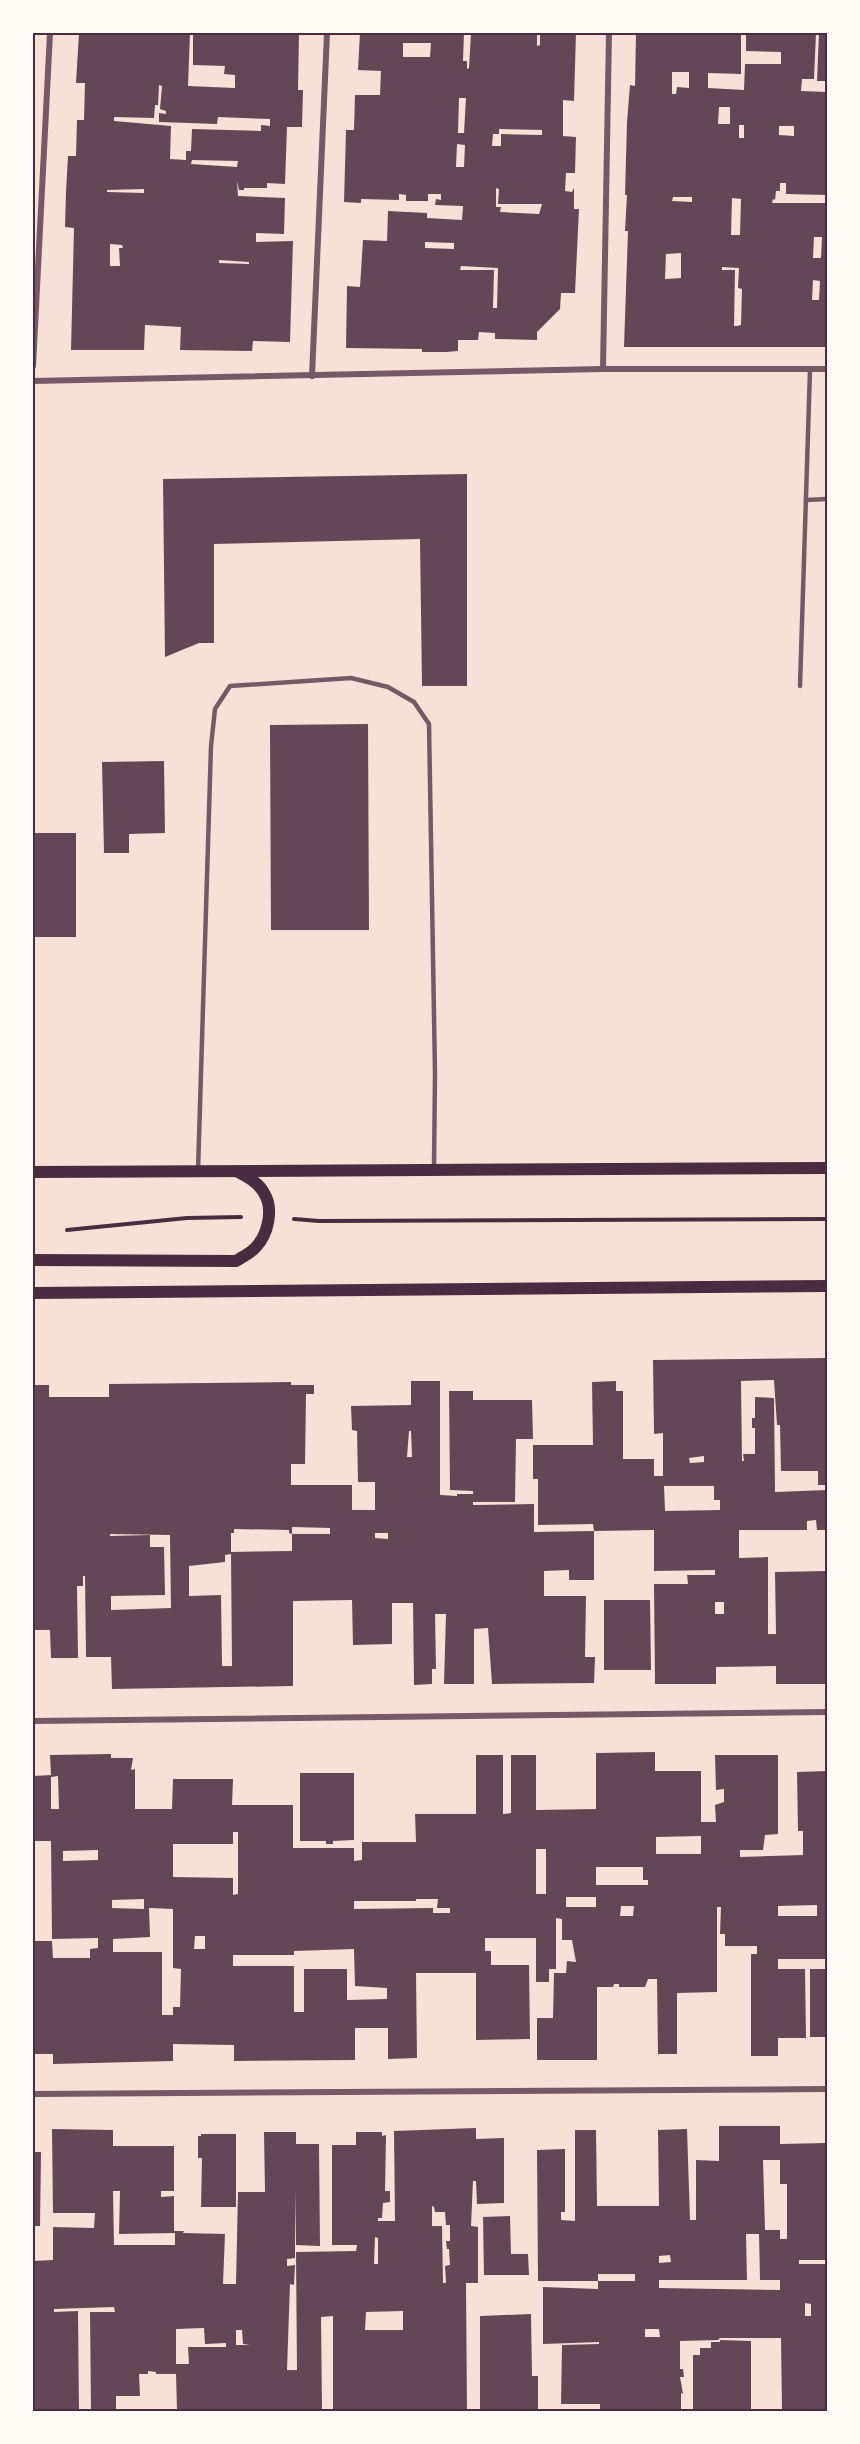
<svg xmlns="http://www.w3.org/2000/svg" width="860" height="2444" viewBox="0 0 860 2444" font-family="'Playfair Display',serif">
<rect width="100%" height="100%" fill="#f7e1d7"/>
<!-- building -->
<g fill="#644757" fill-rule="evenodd">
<path d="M 79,33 L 190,33 L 188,86 L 235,88 L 235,75 L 224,74 L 225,66 L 193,65 L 193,33 L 299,33 L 298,90 L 303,90 L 302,127 L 287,127 L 285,184 L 267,183 L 267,188 L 244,188 L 244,190 L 239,190 L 237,181 L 238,196 L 285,198 L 284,234 L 256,233 L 256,242 L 293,241 L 290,342 L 253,341 L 252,351 L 180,350 L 181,327 L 145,325 L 144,350 L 71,350 L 74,228 L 65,227 L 66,192 L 68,156 L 76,156 L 77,120 L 84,120 L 85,83 L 76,83 ZM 159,85 L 162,86 L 160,109 L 166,111 L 166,114 L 159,113 L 159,122 L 217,124 L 218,117 L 270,119 L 270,126 L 261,125 L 261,131 L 192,129 L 191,151 L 186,151 L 186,160 L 170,159 L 171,126 L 114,121 L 114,117 L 154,118 L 155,105 L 158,105 ZM 192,160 L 238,161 L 237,167 L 191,164 ZM 144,189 L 144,193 L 107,192 L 107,190 ZM 110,244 L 122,245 L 123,248 L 119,248 L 120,266 L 110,266 ZM 219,260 L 249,262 L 249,264 L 219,263 Z"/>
<path d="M 360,33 L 464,33 L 463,61 L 467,61 L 467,69 L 469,68 L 471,33 L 537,33 L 537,46 L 540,45 L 540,33 L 576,33 L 574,101 L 563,100 L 563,136 L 576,137 L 575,173 L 566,173 L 565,191 L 572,192 L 574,188 L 574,209 L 579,209 L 575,293 L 561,293 L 560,309 L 537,332 L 537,340 L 495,339 L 495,333 L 479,332 L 478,340 L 458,340 L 458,351 L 446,352 L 422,352 L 422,349 L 346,348 L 347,286 L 360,287 L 363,240 L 387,241 L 388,211 L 427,213 L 427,218 L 462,220 L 463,206 L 435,205 L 436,199 L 441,200 L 441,194 L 428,194 L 428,201 L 406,201 L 406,195 L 399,194 L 399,200 L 361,199 L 361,203 L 344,202 L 346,130 L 354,130 L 355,95 L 380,95 L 381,71 L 358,70 ZM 403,43 L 431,43 L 430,57 L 403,57 ZM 459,98 L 466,98 L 464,133 L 458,133 ZM 499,129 L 542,130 L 542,135 L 501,134 L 501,146 L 492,146 L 493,134 L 499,134 ZM 457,144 L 465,145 L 464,167 L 456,167 ZM 496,188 L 499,189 L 498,204 L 542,204 L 539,214 L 500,212 L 501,207 L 496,207 ZM 425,242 L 454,243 L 454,249 L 425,248 ZM 461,266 L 498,268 L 497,308 L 493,308 L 494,270 L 460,270 Z"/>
<path d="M 636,33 L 741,33 L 741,74 L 708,73 L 708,88 L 744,90 L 745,64 L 781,64 L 781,52 L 746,51 L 746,33 L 816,33 L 814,79 L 802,79 L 801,91 L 827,92 L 827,195 L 786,194 L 786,183 L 780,183 L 780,191 L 776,191 L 775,200 L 773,199 L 772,203 L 827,203 L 827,347 L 624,347 L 628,231 L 625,231 L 627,195 L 625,195 L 627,122 L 630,85 L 635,86 ZM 672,72 L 689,72 L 689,88 L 677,87 L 676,94 L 672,94 ZM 719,107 L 730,107 L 730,124 L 718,124 ZM 739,125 L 744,125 L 744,138 L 739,138 ZM 779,126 L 794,126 L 794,136 L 779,135 ZM 673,197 L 692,197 L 692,202 L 672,201 ZM 732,198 L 741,199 L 740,235 L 731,235 ZM 814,237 L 822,237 L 821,258 L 813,258 ZM 681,253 L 681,278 L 665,279 L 666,254 ZM 722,267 L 739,268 L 738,288 L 742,289 L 741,325 L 737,326 L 734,326 L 735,270 L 722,270 ZM 813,280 L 820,281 L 819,300 L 812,300 Z"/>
<path d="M 819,33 L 827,33 L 827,81 L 817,81 Z"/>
<path d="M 467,474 L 467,686 L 422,686 L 420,539 L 214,544 L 214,643 L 199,643 L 165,657 L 163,479 Z"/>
<path d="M 368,724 L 369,930 L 271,930 L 270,725 Z"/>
<path d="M 164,761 L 165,833 L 129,834 L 129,853 L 104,853 L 102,762 Z"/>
<rect x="33" y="833" width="43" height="104"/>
<path d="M 827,1358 L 827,1485 L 818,1485 L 818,1471 L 781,1471 L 780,1425 L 777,1425 L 774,1380 L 741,1381 L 742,1461 L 744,1461 L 743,1454 L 755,1454 L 755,1428 L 752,1428 L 752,1418 L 755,1418 L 755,1397 L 774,1398 L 775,1492 L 827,1490 L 827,1530 L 817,1530 L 816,1520 L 807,1521 L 807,1530 L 739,1530 L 739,1558 L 768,1557 L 768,1634 L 776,1634 L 775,1572 L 827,1571 L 827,1684 L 776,1684 L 776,1666 L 716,1667 L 716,1684 L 655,1684 L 654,1584 L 688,1584 L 687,1575 L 715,1575 L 715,1570 L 654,1571 L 654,1530 L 594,1531 L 594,1580 L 569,1580 L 569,1570 L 544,1571 L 544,1596 L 586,1596 L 585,1657 L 595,1657 L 594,1683 L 492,1684 L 488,1628 L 474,1629 L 474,1684 L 444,1684 L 446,1614 L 435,1614 L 436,1669 L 432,1669 L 432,1684 L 414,1685 L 413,1603 L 392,1603 L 392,1644 L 353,1645 L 352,1600 L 293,1601 L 293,1686 L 112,1689 L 111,1657 L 86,1657 L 85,1576 L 83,1576 L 83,1586 L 77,1586 L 78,1658 L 51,1658 L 50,1630 L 33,1630 L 33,1385 L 49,1385 L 49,1397 L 109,1397 L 109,1384 L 291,1382 L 291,1385 L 314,1385 L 314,1394 L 306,1394 L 305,1464 L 291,1464 L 291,1485 L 352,1485 L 352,1510 L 375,1510 L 375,1482 L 358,1482 L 357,1431 L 352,1430 L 351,1406 L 411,1405 L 411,1381 L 440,1381 L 440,1495 L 457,1496 L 457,1494 L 473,1494 L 473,1491 L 450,1490 L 449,1391 L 473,1391 L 473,1400 L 532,1400 L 533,1439 L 516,1439 L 515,1502 L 473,1502 L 473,1505 L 534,1504 L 534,1532 L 594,1531 L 593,1524 L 538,1525 L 538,1479 L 533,1479 L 533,1445 L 593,1445 L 592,1382 L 616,1381 L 616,1391 L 623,1391 L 623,1459 L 654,1459 L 654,1476 L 663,1476 L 663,1433 L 654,1434 L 653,1360 ZM 409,1431 L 411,1431 L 412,1457 L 407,1457 ZM 704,1456 L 704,1462 L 690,1463 L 689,1458 ZM 664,1486 L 714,1486 L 714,1500 L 720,1500 L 720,1510 L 665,1511 ZM 292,1527 L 330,1528 L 330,1534 L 292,1534 ZM 234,1529 L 289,1530 L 289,1533 L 292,1534 L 292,1551 L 231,1552 L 231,1533 L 234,1533 ZM 375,1533 L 388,1533 L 388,1539 L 375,1538 ZM 110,1534 L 170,1535 L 171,1608 L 111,1610 L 111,1596 L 165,1595 L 164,1547 L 150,1547 L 150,1535 L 110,1536 ZM 231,1554 L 232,1666 L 222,1666 L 221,1595 L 189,1596 L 189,1566 L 225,1562 L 225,1555 ZM 715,1602 L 724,1602 L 724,1614 L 715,1614 Z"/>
<path d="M 604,1600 L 650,1600 L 651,1670 L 604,1670 Z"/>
<path d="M 655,1752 L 655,1771 L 701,1771 L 701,1822 L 716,1822 L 715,1805 L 724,1802 L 724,1789 L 716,1790 L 715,1755 L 778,1755 L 778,1834 L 765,1835 L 763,1850 L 740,1850 L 740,1857 L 803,1855 L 803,1831 L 798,1831 L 797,1772 L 827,1771 L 827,1959 L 778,1959 L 778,1969 L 805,1969 L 806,2038 L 778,2038 L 778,2056 L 751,2056 L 751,1954 L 757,1954 L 757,1946 L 725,1946 L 725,1934 L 720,1934 L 721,1907 L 717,1907 L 717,1992 L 677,1993 L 677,2054 L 658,2054 L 657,1979 L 648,1979 L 645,1987 L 619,1987 L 619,1984 L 614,1984 L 613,1987 L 597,1987 L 597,2060 L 537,2060 L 537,2018 L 553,2018 L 554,1973 L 566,1973 L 567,1961 L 576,1962 L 572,1940 L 562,1940 L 562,1919 L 556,1918 L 556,1969 L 549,1969 L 549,1982 L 536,1982 L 536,1938 L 485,1938 L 485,1951 L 491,1951 L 491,1965 L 529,1965 L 530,2039 L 476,2040 L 476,1973 L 416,1973 L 417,2058 L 388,2059 L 388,2028 L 355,2028 L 355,2060 L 234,2061 L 234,2045 L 173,2044 L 173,2061 L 53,2064 L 53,2054 L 33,2054 L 33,1941 L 52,1941 L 53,1958 L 90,1958 L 90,1949 L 98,1948 L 98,1938 L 52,1939 L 51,1841 L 33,1841 L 33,1776 L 51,1775 L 50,1755 L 111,1754 L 111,1758 L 133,1758 L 131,1770 L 135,1769 L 135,1809 L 172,1809 L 173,1779 L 233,1779 L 232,1805 L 293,1805 L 293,1848 L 354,1848 L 354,1861 L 362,1860 L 362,1842 L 416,1842 L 415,1814 L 476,1814 L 476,1755 L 503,1755 L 503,1814 L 511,1813 L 511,1755 L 536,1755 L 536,1810 L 596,1809 L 596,1753 ZM 58,1776 L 59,1809 L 51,1809 L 51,1777 ZM 233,1832 L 238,1832 L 238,1894 L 233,1895 L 233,1878 L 173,1877 L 173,1844 L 233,1844 ZM 701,1836 L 701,1854 L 656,1854 L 656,1837 ZM 536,1849 L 546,1849 L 546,1894 L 536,1894 ZM 98,1850 L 98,1860 L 63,1861 L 63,1851 ZM 596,1867 L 643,1867 L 643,1880 L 648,1880 L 648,1885 L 596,1885 ZM 566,1897 L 596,1897 L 596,1907 L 566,1907 ZM 144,1899 L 144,1909 L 112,1908 L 112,1900 ZM 416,1899 L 438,1899 L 437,1908 L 450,1908 L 450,1913 L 433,1913 L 433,1908 L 354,1909 L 354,1901 L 416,1901 ZM 817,1905 L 817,1916 L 778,1916 L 778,1906 ZM 621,1906 L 634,1906 L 633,1916 L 620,1916 ZM 149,1908 L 173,1909 L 173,1968 L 181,1969 L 180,2007 L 173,2007 L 173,2015 L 162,2015 L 162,1952 L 113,1952 L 113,1939 L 150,1937 ZM 195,1936 L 205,1936 L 205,1949 L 194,1949 ZM 354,1949 L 355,1986 L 387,1988 L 387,1999 L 347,2000 L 347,1969 L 304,1969 L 304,2012 L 294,2012 L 294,1966 L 233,1966 L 233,1955 L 294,1955 L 294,1951 Z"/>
<path d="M 300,1773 L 354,1773 L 354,1840 L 333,1841 L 333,1844 L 326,1844 L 326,1841 L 300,1841 Z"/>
<rect x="810" y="1969" width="17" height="68"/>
<path d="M 719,2126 L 780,2126 L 780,2144 L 827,2143 L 827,2260 L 799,2260 L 799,2264 L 827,2264 L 827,2411 L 782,2411 L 781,2338 L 720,2338 L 718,2340 L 680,2341 L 680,2369 L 683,2369 L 684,2377 L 680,2377 L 683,2394 L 681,2393 L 681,2411 L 600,2411 L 600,2404 L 561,2404 L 562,2345 L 599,2344 L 599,2342 L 543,2344 L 543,2287 L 598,2289 L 598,2281 L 538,2281 L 537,2150 L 565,2149 L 565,2212 L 561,2212 L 561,2220 L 575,2221 L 575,2130 L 596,2130 L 597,2206 L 659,2206 L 658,2130 L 687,2129 L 690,2220 L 696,2220 L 696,2160 L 719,2161 ZM 763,2160 L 780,2160 L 780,2184 L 787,2184 L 787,2239 L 780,2239 L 780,2230 L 765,2230 ZM 746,2234 L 759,2234 L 760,2280 L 780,2280 L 780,2290 L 659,2288 L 659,2280 L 747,2280 ZM 670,2255 L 671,2262 L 659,2263 L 659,2256 ZM 598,2274 L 635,2274 L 635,2281 L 598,2281 ZM 805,2303 L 811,2304 L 811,2316 L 805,2316 ZM 645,2329 L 659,2329 L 660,2337 L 645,2337 Z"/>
<path d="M 476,2128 L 476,2139 L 504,2138 L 504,2203 L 477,2204 L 476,2181 L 473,2181 L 471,2226 L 478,2227 L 478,2283 L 466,2283 L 467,2411 L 333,2411 L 333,2316 L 321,2317 L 322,2411 L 177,2411 L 176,2374 L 156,2374 L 156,2372 L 148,2371 L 148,2374 L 139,2374 L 140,2396 L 116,2396 L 116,2411 L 91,2411 L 90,2312 L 115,2312 L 114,2307 L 54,2309 L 54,2312 L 78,2311 L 79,2411 L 33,2411 L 33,2261 L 53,2260 L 53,2227 L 94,2228 L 95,2213 L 53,2213 L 52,2129 L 113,2130 L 113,2146 L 174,2146 L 174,2191 L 161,2191 L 161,2197 L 174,2196 L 174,2231 L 184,2231 L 183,2233 L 225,2234 L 223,2284 L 236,2284 L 238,2192 L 265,2192 L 264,2132 L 296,2132 L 296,2144 L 319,2144 L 320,2246 L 296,2245 L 295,2189 L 295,2258 L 287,2259 L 287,2266 L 295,2265 L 294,2285 L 290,2284 L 287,2370 L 297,2370 L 296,2252 L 356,2251 L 357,2245 L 332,2245 L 332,2145 L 356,2145 L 356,2132 L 382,2132 L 382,2136 L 386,2135 L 385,2191 L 390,2191 L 390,2202 L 383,2203 L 382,2218 L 378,2218 L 378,2221 L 395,2221 L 394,2131 ZM 113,2191 L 120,2191 L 119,2234 L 175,2233 L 175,2245 L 114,2245 ZM 432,2206 L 434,2207 L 435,2212 L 445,2212 L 446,2225 L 450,2225 L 450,2241 L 446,2241 L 447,2249 L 449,2249 L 450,2265 L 445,2266 L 446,2283 L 443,2283 L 442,2226 L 432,2226 ZM 375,2237 L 378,2238 L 378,2264 L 374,2264 ZM 403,2311 L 403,2330 L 365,2330 L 366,2312 ZM 204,2328 L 205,2344 L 226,2343 L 226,2347 L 188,2347 L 189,2364 L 176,2364 L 176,2329 ZM 236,2330 L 242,2330 L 243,2344 L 250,2345 L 236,2345 Z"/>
<path d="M 201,2134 L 236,2134 L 236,2207 L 201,2207 L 202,2158 L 198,2158 L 198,2136 L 201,2136 Z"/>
<path d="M 33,2152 L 41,2152 L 40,2226 L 33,2226 Z"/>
<path d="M 510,2216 L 511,2254 L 528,2254 L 529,2275 L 484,2275 L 483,2217 Z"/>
<path d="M 531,2314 L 532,2376 L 538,2376 L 538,2411 L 480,2411 L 480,2316 Z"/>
<path d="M 720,2340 L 751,2341 L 751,2411 L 693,2411 L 693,2355 L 700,2355 L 700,2348 L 711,2348 L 711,2342 L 720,2342 Z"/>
</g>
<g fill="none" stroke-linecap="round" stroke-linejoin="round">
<!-- path -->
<g stroke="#4a2c40" stroke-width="4">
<path d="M 294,1219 L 319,1221 L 827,1219"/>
<path d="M 67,1230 L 187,1218 L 241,1217"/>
</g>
<!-- service -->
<g stroke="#755966" stroke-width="4.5">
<path d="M 806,500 L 827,499"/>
<path d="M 800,686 L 810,370"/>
<path d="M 198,1171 L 211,746 L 215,709 L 230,686 L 351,678 L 388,687 L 414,702 L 429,724 L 435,1073 L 434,1168"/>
</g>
<!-- minor -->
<g stroke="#755966" stroke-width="6">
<path d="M 33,366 L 50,33"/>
<path d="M 603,369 L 609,33"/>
<path d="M 312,376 L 327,33"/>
<path d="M 33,381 L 603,369 L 827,369"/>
<path d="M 33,1721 L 827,1712"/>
<path d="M 33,2094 L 827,2089"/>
</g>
<!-- secondary -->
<g stroke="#4a2c40" stroke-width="12">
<path d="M 33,1172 L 827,1168"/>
<path d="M 33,1260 L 236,1261 C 242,1257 251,1253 256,1247 C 268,1234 274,1209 264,1193 C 259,1183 248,1177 238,1172"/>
<path d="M 33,1293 L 827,1286"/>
</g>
</g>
<!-- border -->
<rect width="860" height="2444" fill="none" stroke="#fffaf5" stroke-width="69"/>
<rect x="34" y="34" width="792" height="2376" fill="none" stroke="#4a2c40" stroke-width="2"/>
</svg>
